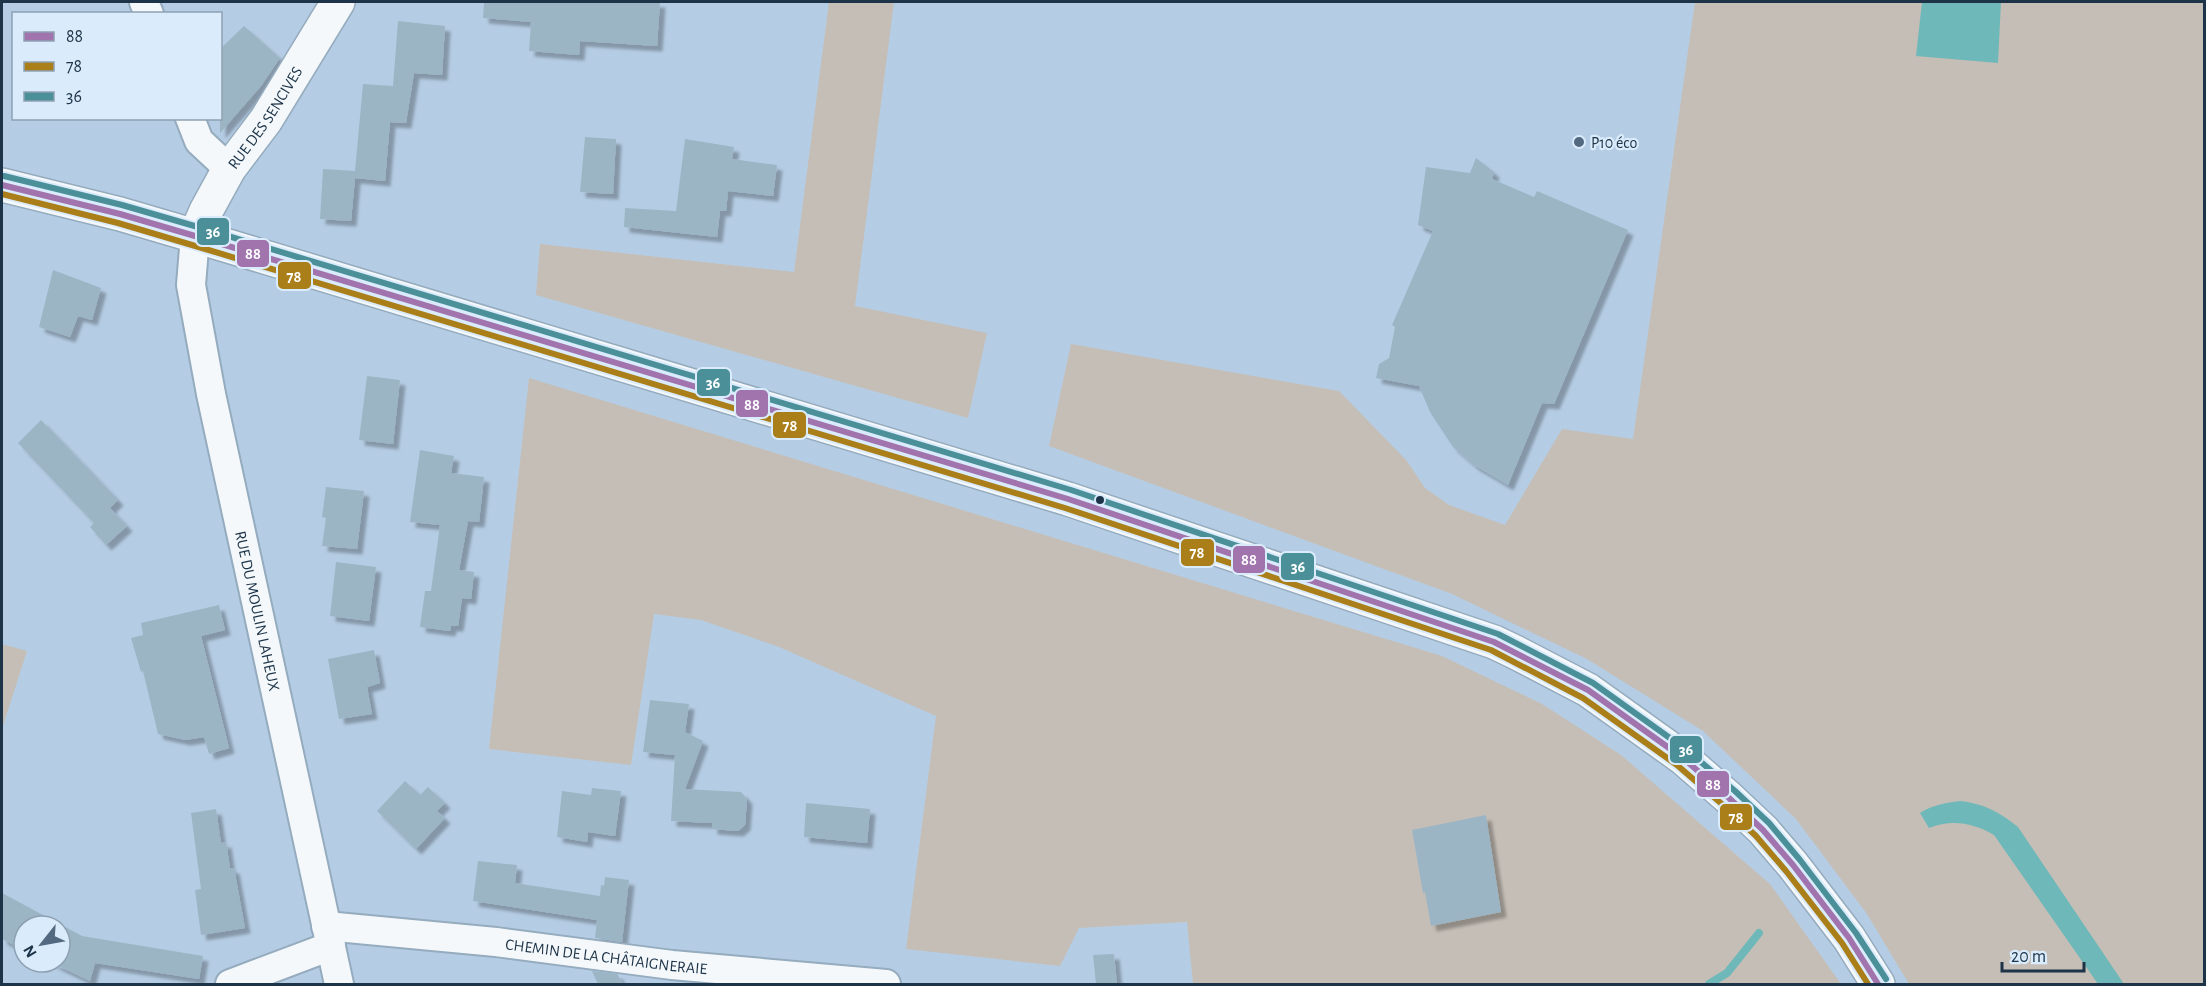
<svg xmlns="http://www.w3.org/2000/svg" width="2206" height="986" viewBox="0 0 2206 986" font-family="'Alegreya Sans',sans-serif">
<defs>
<filter id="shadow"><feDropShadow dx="5.5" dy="5.5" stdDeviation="1.5" flood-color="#0004"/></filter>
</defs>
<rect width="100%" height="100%" fill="#b5cde4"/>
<!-- green -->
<g fill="#c5beb6">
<path d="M 829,2 L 894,2 L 855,306 L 987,333 L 968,418 L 536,295 L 540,244 L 794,272 Z"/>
<path d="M 1695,2 L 2204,2 L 2204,984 L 1909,984 L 1867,914 L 1796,819 L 1703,731 L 1587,659 L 1452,594 L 1049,446 L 1071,344 L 1339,391 L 1407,461 L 1425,488 L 1449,505 L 1505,525 L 1562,429 L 1633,439 Z"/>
<path d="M 529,378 L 1442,656 L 1542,704 L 1621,755 L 1770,884 L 1841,984 L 1193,984 L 1187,922 L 1079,928 L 1060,966 L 906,949 L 936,716 L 779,647 L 701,620 L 654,614 L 631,765 L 489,749 Z"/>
<path d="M 2,644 L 27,651 L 2,729 Z"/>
</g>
<!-- water -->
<g fill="#6fb8b9">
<path d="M 1922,2 L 2001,2 L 1998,63 L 1916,56 Z"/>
<path d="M 1960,801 C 1985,804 1999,812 2018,827 L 2124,984 L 2098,984 L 1994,835 C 1973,823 1952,819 1929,828 L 1920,813 C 1932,805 1946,803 1960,801 Z"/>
</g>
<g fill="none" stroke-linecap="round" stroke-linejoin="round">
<!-- stream -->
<path stroke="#6fb8b9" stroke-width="8" d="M 1709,984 L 1727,973 L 1759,933"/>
</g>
<!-- building -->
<g fill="#9bb5c5" filter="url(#shadow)">
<path d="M 484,2 L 660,2 L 657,46 L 580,41 L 579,55 L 529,51 L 531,22 L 483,18 Z"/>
<path d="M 398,21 L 445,26 L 442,75 L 414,73 L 406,123 L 390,122 L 385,181 L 355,178 L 351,221 L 320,219 L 323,169 L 355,171 L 363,84 L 393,86 Z"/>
<path d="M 244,26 L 280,58 L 261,86 L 220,133 L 220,49 Z"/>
<path d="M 585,137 L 616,139 L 613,194 L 580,192 Z"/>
<path d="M 685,139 L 734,147 L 732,159 L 777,165 L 773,196 L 728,191 L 726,211 L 720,211 L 717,237 L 624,227 L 625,208 L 676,211 Z"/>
<path d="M 1476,158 L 1494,172 L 1492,179 L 1534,197 L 1537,191 L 1628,230 L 1554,404 L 1542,403 L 1508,485 L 1474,465 L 1453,447 L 1430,412 L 1419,386 L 1376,378 L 1379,364 L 1389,358 L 1395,327 L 1392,325 L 1433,231 L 1418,225 L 1426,167 L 1470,173 Z"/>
<path d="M 53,270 L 101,288 L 92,320 L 78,316 L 70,337 L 39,327 Z"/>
<path d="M 367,376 L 400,380 L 393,444 L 359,440 Z"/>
<path d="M 41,420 L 118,500 L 110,508 L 127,526 L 106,545 L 90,527 L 94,523 L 18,443 Z"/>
<path d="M 420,450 L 454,456 L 451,473 L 484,477 L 479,522 L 468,521 L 459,570 L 474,572 L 471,599 L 462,598 L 458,626 L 451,626 L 450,631 L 420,627 L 425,591 L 431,591 L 440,525 L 410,522 Z"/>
<path d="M 326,487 L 364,491 L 357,549 L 322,546 L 326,518 L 322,517 Z"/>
<path d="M 336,562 L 376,567 L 369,621 L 330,616 Z"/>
<path d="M 219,605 L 225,630 L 201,636 L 229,748 L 209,754 L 204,737 L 185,740 L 158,734 L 143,671 L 141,672 L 131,638 L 143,635 L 141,623 Z"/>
<path d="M 374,650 L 380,683 L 367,687 L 372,714 L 339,719 L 328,659 Z"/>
<path d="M 650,700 L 689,704 L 685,732 L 703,741 L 685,789 L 741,792 L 747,799 L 745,825 L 738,831 L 712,829 L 712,823 L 671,821 L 675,755 L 643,752 Z"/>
<path d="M 405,781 L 420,795 L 428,787 L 445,803 L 437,811 L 445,818 L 416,849 L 377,811 Z"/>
<path d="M 592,788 L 621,791 L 615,836 L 588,832 L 587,842 L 557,837 L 562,791 L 591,795 Z"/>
<path d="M 806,803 L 870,809 L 867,843 L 804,837 Z"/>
<path d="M 216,809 L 221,843 L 226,842 L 230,868 L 234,868 L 245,928 L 201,935 L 195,890 L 201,889 L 191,813 Z"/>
<path d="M 1486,815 L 1501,912 L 1431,926 L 1425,892 L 1423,893 L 1412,830 Z"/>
<path d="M 478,861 L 517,865 L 515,883 L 600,896 L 601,885 L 604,886 L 605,877 L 629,880 L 622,942 L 595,938 L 597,920 L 473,901 Z"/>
<path d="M 2,893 L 82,936 L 203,956 L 199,979 L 95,963 L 90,981 L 50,962 L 60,962 L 60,926 L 24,926 L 24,950 L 2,939 Z"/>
<path d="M 1114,954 L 1117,984 L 1096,984 L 1093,955 Z"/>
<path d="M 592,971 L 617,974 L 623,984 L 598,984 Z"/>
</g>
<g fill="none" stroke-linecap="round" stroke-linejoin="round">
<!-- street casing -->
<g stroke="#95abbe" stroke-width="32">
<g id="street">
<path d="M 144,2 L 149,14"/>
<path d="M 190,118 L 199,141 L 229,169"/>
<path id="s1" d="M 195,236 L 191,285 L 211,394 L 339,984"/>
<path id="s2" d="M 326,926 L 496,942 L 672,965 L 886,984"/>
<path d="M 230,984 L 331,946"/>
</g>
</g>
<!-- secondary casing -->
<g stroke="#95abbe" stroke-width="36">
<g id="secondary">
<path d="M 2,185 L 120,214 L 195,236 L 1068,499 L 1494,642 L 1515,652 L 1588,690 L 1683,758 L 1729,798 L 1763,830 L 1793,865 L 1849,938 L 1878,984"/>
<path id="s3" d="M 195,236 L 206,211 L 229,169 L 266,120 L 338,2"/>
</g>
</g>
<!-- street -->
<use href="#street" stroke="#f4f8fb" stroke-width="28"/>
<!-- secondary -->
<use href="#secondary" stroke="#f4f8fb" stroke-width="33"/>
<!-- bus-1 casing -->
<g stroke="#daebfb" stroke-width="10">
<path id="bus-1" d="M 2,185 L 120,214 L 195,236 L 1068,499 L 1494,642 L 1588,690 L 1683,758 L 1729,798 L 1763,830 L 1793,865 L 1849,938 L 1878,984"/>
</g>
<!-- bus-2 casing -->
<g stroke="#daebfb" stroke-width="10">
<path id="bus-2" d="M 2,194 L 118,223 L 192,245 L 1065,508 L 1491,650 L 1583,698 L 1677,765 L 1723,805 L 1756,836 L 1786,871 L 1842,943 L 1868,984"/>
</g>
<!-- bus-3 casing -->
<g stroke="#daebfb" stroke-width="10">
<path id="bus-3" d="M 4,176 L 122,205 L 198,227 L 1071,490 L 1498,634 L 1593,683 L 1688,751 L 1735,791 L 1769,823 L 1800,860 L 1856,933 L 1886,979"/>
</g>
<!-- bus-1 -->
<use href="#bus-1" stroke="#a174ad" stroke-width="6"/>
<!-- bus-2 -->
<use href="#bus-2" stroke="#aa7e19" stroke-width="6"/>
<!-- bus-3 -->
<use href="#bus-3" stroke="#4b9099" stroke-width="6"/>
</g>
<!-- markers -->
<circle fill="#52697f" stroke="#daebfb" stroke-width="2" cx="1579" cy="142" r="6"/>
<circle fill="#1c3348" stroke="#daebfb" stroke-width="2" cx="1100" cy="500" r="5"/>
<g text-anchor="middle" stroke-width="4.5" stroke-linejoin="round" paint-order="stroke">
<!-- street labels -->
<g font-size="16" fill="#1c3348" stroke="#daebfb">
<text dy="6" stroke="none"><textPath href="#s3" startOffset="138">RUE DES SENCIVES</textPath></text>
<text dy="6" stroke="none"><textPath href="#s1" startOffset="382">RUE DU MOULIN LAHEUX</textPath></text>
<text dy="6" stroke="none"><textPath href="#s2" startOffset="282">CHEMIN DE LA CHÂTAIGNERAIE</textPath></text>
</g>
<!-- poi labels -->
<g font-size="16" fill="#1c3348" stroke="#daebfb" text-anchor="start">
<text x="1591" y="148">P10 éco</text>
</g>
</g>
<g stroke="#daebfb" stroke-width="2">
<rect x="196" y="217" width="34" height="29" rx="6" fill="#4b9099"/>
<rect x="236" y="239" width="34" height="29" rx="6" fill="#a174ad"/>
<rect x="277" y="261" width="35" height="29" rx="6" fill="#aa7e19"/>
<rect x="696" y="368" width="35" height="29" rx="6" fill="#4b9099"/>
<rect x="735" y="389" width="34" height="29" rx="6" fill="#a174ad"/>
<rect x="772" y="411" width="35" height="28" rx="6" fill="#aa7e19"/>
<rect x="1180" y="538" width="35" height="29" rx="6" fill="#aa7e19"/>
<rect x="1232" y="545" width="34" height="29" rx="6" fill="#a174ad"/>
<rect x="1280" y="552" width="35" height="29" rx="6" fill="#4b9099"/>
<rect x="1669" y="735" width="34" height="29" rx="6" fill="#4b9099"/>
<rect x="1696" y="770" width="34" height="28" rx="6" fill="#a174ad"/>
<rect x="1719" y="803" width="34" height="28" rx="6" fill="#aa7e19"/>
</g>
<g font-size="16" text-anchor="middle" font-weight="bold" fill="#fff">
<text x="213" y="237">36</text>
<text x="253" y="259">88</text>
<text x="294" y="282">78</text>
<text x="713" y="388">36</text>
<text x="752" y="410">88</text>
<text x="790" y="431">78</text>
<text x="1197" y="558">78</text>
<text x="1249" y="565">88</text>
<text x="1298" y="572">36</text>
<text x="1686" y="755">36</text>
<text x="1713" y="790">88</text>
<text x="1736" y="823">78</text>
</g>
<!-- border -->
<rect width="2206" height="986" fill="none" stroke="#1c3348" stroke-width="6"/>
<!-- legend -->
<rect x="12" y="12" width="210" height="108" fill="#daebfb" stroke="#8ea1b3" stroke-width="1.5"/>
<rect x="24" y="32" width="30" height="9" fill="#a174ad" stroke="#8ea1b3" stroke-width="1.5"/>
<text x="66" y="42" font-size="18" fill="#1c3348">88</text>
<rect x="24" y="62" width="30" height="9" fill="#aa7e19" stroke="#8ea1b3" stroke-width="1.5"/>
<text x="66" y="72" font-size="18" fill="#1c3348">78</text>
<rect x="24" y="92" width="30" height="9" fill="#4b9099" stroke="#8ea1b3" stroke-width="1.5"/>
<text x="66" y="102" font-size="18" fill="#1c3348">36</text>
<!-- north arrow -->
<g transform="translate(42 944) rotate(239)"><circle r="28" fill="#daebfb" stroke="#8ea1b3" stroke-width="1.5"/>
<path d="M0-4.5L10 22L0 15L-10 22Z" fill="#52697f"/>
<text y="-9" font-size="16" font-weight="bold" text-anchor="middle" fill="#1c3348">N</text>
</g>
<!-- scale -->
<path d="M2002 962v9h82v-9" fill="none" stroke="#1c3348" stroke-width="3"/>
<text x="2011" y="962" font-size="18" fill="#1c3348" stroke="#daebfb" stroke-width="4.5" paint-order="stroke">20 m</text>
</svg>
